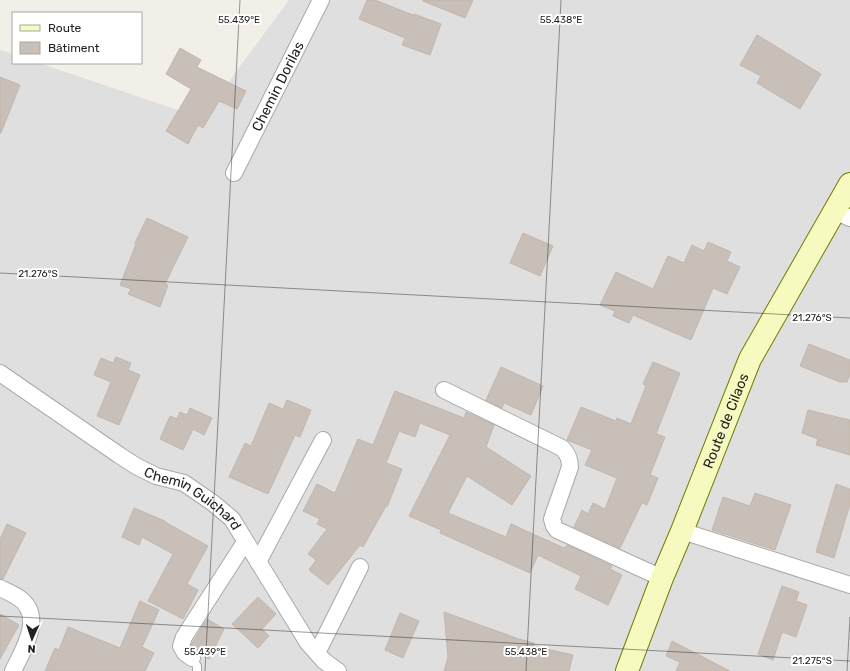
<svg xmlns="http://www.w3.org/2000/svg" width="850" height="671" viewBox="0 0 850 671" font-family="Rubik,sans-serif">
<rect width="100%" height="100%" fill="#f2efe9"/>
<!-- residential -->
<path fill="#e0dfdf" d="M 289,0 L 850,0 L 850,671 L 0,671 L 0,50 L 13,54 L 13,63 L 39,63 L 202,118 Z"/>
<!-- building -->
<g fill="#c7bfb8" stroke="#c4b6ab">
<path d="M 367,0 L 375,0 L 413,15 L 414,14 L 441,24 L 430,55 L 402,45 L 405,38 L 359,19 Z"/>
<path d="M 423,0 L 473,0 L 465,18 L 423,1 Z"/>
<path d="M 757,35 L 821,74 L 800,109 L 757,83 L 761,76 L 740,65 Z"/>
<path d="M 180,48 L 201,60 L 197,67 L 246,91 L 237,109 L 219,101 L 203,128 L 198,125 L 188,144 L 166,131 L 191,89 L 166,74 Z"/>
<path d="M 0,77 L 20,85 L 1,133 L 0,133 Z"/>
<path d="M 147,218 L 188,237 L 165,284 L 168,285 L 160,307 L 128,294 L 131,289 L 120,285 L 136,244 L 135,243 Z"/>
<path d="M 523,233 L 553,246 L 540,276 L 510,263 Z"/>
<path d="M 708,242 L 731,252 L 727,261 L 740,267 L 727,294 L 713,288 L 691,340 L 633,315 L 629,323 L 613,316 L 615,311 L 600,305 L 616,272 L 653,289 L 668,256 L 684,263 L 692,245 L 704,251 Z"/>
<path d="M 809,344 L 850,360 L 850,374 L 847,382 L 840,382 L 800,366 Z"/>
<path d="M 116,357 L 131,363 L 128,370 L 140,375 L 119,425 L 97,416 L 111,382 L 94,375 L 101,358 L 113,363 Z"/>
<path d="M 653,362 L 680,373 L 656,434 L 665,437 L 650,475 L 658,478 L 647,505 L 642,503 L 620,548 L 574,527 L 582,510 L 588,514 L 593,503 L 605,509 L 617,478 L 585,465 L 592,450 L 567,440 L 581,407 L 616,421 L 617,418 L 631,424 L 646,386 L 643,384 Z"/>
<path d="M 501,367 L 543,386 L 531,415 L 504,403 L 502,408 L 486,400 Z"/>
<path d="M 395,391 L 464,418 L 466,412 L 494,425 L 486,447 L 531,476 L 512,505 L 467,476 L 448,513 L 506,537 L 511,524 L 564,548 L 567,545 L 612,566 L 610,569 L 622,575 L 608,605 L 575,589 L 581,576 L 538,555 L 530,573 L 440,533 L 441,530 L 409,516 L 450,435 L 420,423 L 415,437 L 399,431 L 386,463 L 402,469 L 387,507 L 386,506 L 363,547 L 360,545 L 328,585 L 309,570 L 316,560 L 308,554 L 327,529 L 317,524 L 320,519 L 303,511 L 317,484 L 335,493 L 358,439 L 373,445 Z"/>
<path d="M 287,400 L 311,410 L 300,437 L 295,435 L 268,494 L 229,477 L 245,443 L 251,446 L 269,403 L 283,409 Z"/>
<path d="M 190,408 L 212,418 L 204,435 L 193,429 L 183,450 L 160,439 L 170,416 L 177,419 L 180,412 L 187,415 Z"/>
<path d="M 808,410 L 850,420 L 850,455 L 816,445 L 818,439 L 802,433 Z"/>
<path d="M 836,484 L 850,489 L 850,504 L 834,558 L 816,552 Z"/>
<path d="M 755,493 L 791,505 L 775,550 L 712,530 L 723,497 L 750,506 Z"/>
<path d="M 134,508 L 165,521 L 165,522 L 208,546 L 187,584 L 198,590 L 183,619 L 148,601 L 173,554 L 142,537 L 139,545 L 122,537 Z"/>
<path d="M 7,524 L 26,533 L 3,579 L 0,579 L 0,539 Z"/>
<path d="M 782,586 L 799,592 L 796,601 L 807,605 L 796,637 L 782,632 L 773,660 L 758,654 Z"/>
<path d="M 258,597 L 276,614 L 262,629 L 269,636 L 258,648 L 232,624 Z"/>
<path d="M 140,601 L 159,610 L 142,647 L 154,653 L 145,671 L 45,671 L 55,648 L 59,650 L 68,627 L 120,648 Z"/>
<path d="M 444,612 L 519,639 L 534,643 L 534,646 L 573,655 L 569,671 L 444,671 L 448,657 Z"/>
<path d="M 400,613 L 419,621 L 403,658 L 385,650 Z"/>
<path d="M 0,614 L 19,625 L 0,659 Z"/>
<path d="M 207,619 L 224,629 L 209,659 L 201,654 L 191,645 Z"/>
<path d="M 672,641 L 726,669 L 730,671 L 676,671 L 680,662 L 666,656 Z"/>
</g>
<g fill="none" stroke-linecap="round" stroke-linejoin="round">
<!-- service casing -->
<g stroke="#a9a9a9" stroke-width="10">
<path id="service" d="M 192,658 L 197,666 L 197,671"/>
</g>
<!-- minor casing -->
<g stroke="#a9a9a9" stroke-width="18">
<g id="minor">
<path id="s1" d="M 234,173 L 321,0"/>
<path d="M 835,211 L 850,218"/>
<path id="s2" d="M 0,373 L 119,455 L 136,466 L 156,476 L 184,483 L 213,503 L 232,519 L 308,643 L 324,661 L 338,671"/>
<path d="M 444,390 L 562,448 C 568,454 570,459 570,467 L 552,519 L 554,526 L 557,530 L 662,578"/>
<path d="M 682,531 L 850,585"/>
<path d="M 258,562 L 323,440"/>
<path d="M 0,588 C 6,591 13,594 19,598 C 45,616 23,650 13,671"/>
<path d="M 317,653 L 360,567"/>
<path d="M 192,658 L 185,653 L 181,646 L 184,637 L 245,542"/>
</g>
</g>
<!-- secondary casing -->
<g stroke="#707d05" stroke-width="24">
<g id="secondary">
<path id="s3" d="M 627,671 L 662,578 L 682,531 L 750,359 L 850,184"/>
</g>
</g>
<!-- service -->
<use href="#service" stroke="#fff" stroke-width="8"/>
<!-- minor -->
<use href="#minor" stroke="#fff" stroke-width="16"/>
<!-- secondary -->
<use href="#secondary" stroke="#f7fabf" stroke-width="22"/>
</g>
<!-- ticks -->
<path fill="none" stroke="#222" stroke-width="1" stroke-opacity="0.45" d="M 0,273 L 850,318M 0,616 L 850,661M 205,671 L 240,0M 526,671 L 561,0M 847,671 L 850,617"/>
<g text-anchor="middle" stroke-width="4" stroke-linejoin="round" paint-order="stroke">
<!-- street labels -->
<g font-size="14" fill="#222" stroke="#fff">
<text dy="5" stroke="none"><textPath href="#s1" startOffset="97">Chemin Dorilas</textPath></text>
<text dy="5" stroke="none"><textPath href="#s3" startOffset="269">Route de Cilaos</textPath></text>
<text dy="5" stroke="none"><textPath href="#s2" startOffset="231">Chemin Guichard</textPath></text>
</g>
</g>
<g font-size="10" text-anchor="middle" fill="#222" stroke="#fff" stroke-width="4" stroke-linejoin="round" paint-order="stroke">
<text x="239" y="23">55.439°E</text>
<text x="561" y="23">55.438°E</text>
<text x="38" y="277">21.276°S</text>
<text x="812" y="321">21.276°S</text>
<text x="205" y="655">55.439°E</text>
<text x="526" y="655">55.438°E</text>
<text x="812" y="664">21.275°S</text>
</g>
<!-- legend -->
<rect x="12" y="12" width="130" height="52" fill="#ffffff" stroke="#a7a7a7"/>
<rect x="20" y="25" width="20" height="6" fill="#f7fabf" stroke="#a7a7a7"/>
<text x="48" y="32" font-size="12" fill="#222222">Route</text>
<rect x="20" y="42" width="20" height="12" fill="#c7bfb8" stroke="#a7a7a7"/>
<text x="48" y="52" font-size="12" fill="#222222">Bâtiment</text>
<!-- north arrow -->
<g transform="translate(32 639) rotate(183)" stroke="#ffffff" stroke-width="3" paint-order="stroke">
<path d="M0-3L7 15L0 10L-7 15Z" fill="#222222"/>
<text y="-6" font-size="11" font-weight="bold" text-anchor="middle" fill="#222222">N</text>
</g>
</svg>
